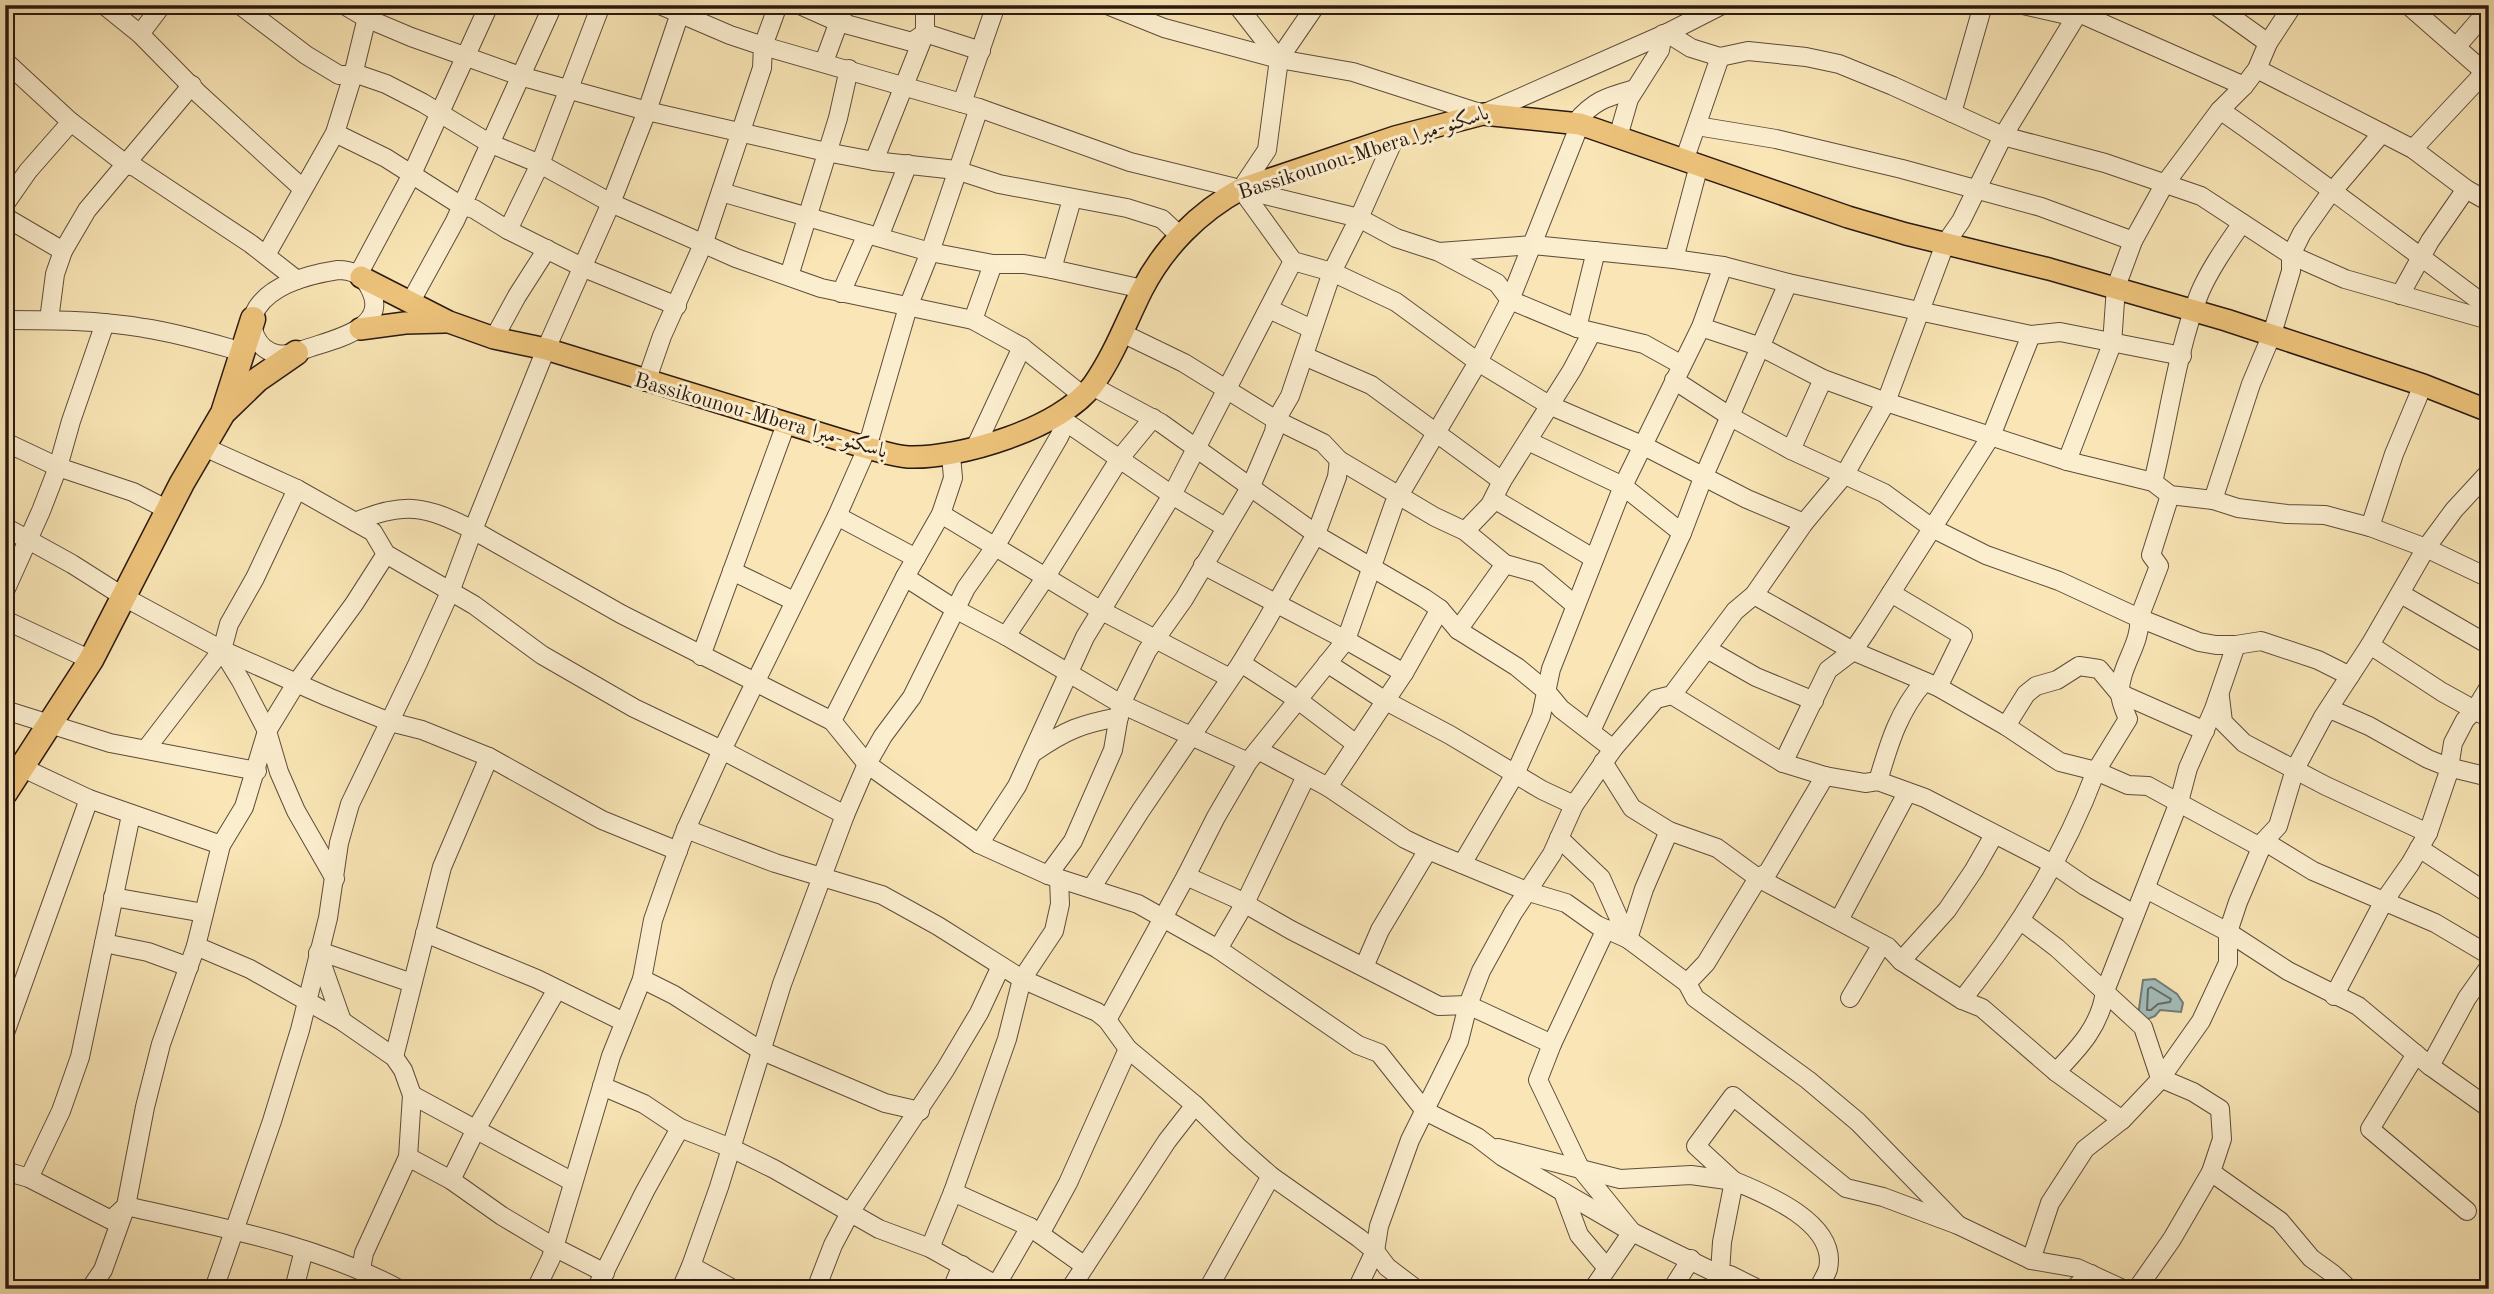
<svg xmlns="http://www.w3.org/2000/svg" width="2494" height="1294" viewBox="0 0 2494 1294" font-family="'Old Standard TT',Amiri,serif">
<rect width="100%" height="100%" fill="#f9e5b5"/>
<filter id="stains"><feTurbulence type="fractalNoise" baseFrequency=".00286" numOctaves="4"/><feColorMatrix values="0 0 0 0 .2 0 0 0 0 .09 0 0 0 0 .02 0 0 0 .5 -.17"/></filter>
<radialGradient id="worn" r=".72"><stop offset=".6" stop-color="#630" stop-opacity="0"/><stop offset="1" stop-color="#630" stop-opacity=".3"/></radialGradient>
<!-- water -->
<path fill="#a3bcb9" stroke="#737b76" stroke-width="2" d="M 2155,979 L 2177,994 L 2183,1003 L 2181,1012 L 2160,1010 L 2155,1016 L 2143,1021 L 2138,1016 L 2143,980 Z"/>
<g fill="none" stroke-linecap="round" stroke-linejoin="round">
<!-- shore -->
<path stroke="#666a66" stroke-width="2" d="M 2151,987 L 2171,999 L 2170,1002 L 2158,1004 L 2151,1010 L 2147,1010 L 2148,989 Z"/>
<!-- minor casing -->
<g stroke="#5e4c3b" stroke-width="20">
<g id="minor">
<path d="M 104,5 L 140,34 L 199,94 L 302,188"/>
<path d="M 240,5 L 306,55 L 339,75 L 353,75"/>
<path d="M 344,5 L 366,18 L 411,37 L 520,76 L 647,111 L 826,152 L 874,161 L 956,170 L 999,184 L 1127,208 L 1162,219 L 1179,235"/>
<path d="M 660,5 L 730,35 L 763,46 L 979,108 L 1130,162 L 1359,218 L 1332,272 L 1290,396 L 1276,420 L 1274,432 L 1251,486 L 1184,599 L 1147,651 L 1121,704 L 1113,750 L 1073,841 L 1048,875"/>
<path d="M 679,5 L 680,13 L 647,111 L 611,203 L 546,349 L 473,530 L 621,614 L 832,721 L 867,764 L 979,844 L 1048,875 L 1138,904 L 1218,949 L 1358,1045 L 1379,1053 L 1425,1111 L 1477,1137 L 1503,1157 L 1632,1232 L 1720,1275 L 1730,1275 L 1758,1289"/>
<path d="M 800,5 L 838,22 L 912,42 L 925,33 L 981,51"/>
<path d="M 1107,5 L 1164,28 L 1279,59 L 1353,72 L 1483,114 L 1667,33 L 1722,5"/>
<path d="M 1237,5 L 1279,59"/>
<path d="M 1316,5 L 1279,59 L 1267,150 L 1241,189 L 1293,261 L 1332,272 L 1396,302 L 1478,362 L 1549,405 L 1644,446 L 1747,499 L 1804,523"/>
<path d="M 2023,5 L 2067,15 L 2079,13 L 2244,86"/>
<path d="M 2215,5 L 2268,43"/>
<path d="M 2408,5 L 2489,76"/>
<path d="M 5,10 L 8,5"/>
<path d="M 1667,33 L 1691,48 L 1720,57 L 1748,51 L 1806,57 L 1839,64 L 1893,86 L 2003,136 L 2105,163 L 2201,196 L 2291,255 L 2345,279 L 2489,320"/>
<path d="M 140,34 L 162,5"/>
<path d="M 2457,46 L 2489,9"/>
<path d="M 5,61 L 71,122 L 127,165 L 135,167 L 251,244 L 297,280"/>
<path d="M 824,62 L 845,5"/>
<path d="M 2257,69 L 2413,149 L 2466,189 L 2489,202"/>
<path d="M 354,73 L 386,84 L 423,103 L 489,143 L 540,164 L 611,203 L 736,258 L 821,288 L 973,320 L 1022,347 L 1082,395"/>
<path d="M 962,103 L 996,5"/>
<path d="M 2220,110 C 2311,173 2399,241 2489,308"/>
<path d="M 1952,113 L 1983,5"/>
<path d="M 1575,123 C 1594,100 1607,97 1635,89"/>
<path d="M 1697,126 L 1776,139 L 1902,169 L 2041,207 L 2133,241"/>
<path d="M 335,133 L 386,158 L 460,205 L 474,209 L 508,230 L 584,268 L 677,306"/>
<path d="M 1395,137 L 1359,218 L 1396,238 L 1439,252 L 1497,283 L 1510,300 L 1577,328 L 1644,344 L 1682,365"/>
<path d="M 1618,137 L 1629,99 L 1660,50 L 1663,34"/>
<path d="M 2413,149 L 2485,72"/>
<path d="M 874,161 L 925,33 L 925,5"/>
<path d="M 1684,161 L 1720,57"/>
<path d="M 721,192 L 930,252 L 993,264 L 1024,264 L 1052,269 L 1143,289"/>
<path d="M 5,204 L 28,171 L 71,122"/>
<path d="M 5,217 L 63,251"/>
<path d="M 508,230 L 540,164 L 601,5"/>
<path d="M 879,237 L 908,164"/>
<path d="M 1439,252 L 1533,245 L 1674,259 L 1723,266 L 1788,283 L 2031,335 L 2060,332 L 2182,356"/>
<path d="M 266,255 L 335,133 L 353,75 L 370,5"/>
<path d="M 1674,259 L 1699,165"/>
<path d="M 1052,269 L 1072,199"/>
<path d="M 338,270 C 351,270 363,275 369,287 C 393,330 329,340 303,350 C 295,353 286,356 277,354 C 257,350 246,326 257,308 C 273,283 312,274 338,270 Z"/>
<path d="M 358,275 L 411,176 L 489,5"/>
<path d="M 789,276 L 838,118 L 849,69"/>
<path d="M 841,293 L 867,234"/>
<path d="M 2400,295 L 2430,241 L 2466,189"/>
<path d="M 410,303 L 455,221 L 553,5"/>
<path d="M 1269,309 L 1312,329"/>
<path d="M 5,320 C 52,320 98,320 144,328 C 178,333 211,343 243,352"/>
<path d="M 49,320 L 55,274 L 63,251 L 87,210 L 192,85"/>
<path d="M 973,320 L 993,264"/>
<path d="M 1701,327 L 1761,347 L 1823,379 L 1886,402 L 2067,461 L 2153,482 L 2170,495 L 2213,500 L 2238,508 L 2287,514 L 2325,515 L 2370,527 L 2426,548 L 2489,578"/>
<path d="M 1577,328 L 1596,251"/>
<path d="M 1124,334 L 1184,363 L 1276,420 L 1323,443 L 1339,460 L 1435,517 L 1465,531 L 1505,564 L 1537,573 L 1575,605"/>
<path d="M 494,338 L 517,296 L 547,249"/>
<path d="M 1304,356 L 1371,385 L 1502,481"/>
<path d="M 1674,380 L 1731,417 L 1791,450 L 1884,493 L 1932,528 L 1986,555 L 2059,581 L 2139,618 L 2199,642 L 2216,645 L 2236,645 L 2261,641 L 2318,660 L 2350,676"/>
<path d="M 646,382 L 662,336 L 704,242 L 762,68 L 763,46 L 778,5"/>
<path d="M 1092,386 L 1161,423 L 1323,539 L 1424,598 L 1440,609 L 1458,630 L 1517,667 L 1546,691 L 1561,709 L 1613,749"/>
<path d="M 1066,422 L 1172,495 L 1225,527"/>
<path d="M 1528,441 L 1623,486 L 1682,533"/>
<path d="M 5,442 L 58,467 L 133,492 L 168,510"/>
<path d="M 202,446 L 297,489 L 373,532 L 386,554 L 474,605 L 542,655 L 634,708 L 722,750 L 845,815"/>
<path d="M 975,448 L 1022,347"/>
<path d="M 1791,450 L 1823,379"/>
<path d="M 2067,461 L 2112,344 L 2116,287 L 2133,241 L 2164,185 L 2220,110 L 2244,86 L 2257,69 L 2268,43 L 2293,5"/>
<path d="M 2153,482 C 2168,422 2177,349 2200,292 C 2211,267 2227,245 2242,223"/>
<path d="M 1494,499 L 1593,558"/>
<path d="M 2213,500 L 2251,384 L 2272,334 L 2291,271 L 2291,255 L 2302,233 L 2326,199 L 2382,133"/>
<path d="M 941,514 L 1100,610 L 1230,678"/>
<path d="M 837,516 L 916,558"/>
<path d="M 5,527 L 72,564 L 124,597 L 222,650 L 328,697 L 390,722 L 422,730 L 489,757 L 602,820 L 678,851"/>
<path d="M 2370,527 L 2394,454 L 2423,385"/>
<path d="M 1465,531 L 1490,505 L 1502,481 L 1572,370 L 1592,332"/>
<path d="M 1203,565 L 1346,640 L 1404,673"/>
<path d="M 732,571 L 794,601"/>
<path d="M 905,577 L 955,609 L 1006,636 L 1121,704 L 1248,762"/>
<path d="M 5,591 L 41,511 L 58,467 L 71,421 L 105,323"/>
<path d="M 1891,593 L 1963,636 L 1938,687"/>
<path d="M 2401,594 L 2489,645"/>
<path d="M 1754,595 L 1853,651 L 1938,687 L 2006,726 L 2060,762 L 2096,771 L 2128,719 C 2125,712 2120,701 2120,693 C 2119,667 2142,643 2139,618 L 2159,566 L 2151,555 L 2170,495"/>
<path d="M 5,620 L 91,660"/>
<path d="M 1458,630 L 1505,564"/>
<path d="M 1006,636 L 1045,578 L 1120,458 L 1153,418"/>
<path d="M 2370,645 L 2442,692 L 2489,718"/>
<path d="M 1707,649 L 1756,677 L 1814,701"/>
<path d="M 222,650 L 241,681 L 267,731 L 279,772 L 296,811 L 335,879"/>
<path d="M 701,656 L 786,424"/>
<path d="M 1241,663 L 1298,700 L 1356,744"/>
<path d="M 1327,663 L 1384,700 L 1450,735 L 1542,790 L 1574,805"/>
<path d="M 1672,695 L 1783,763 L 1825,776 L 1865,783 L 1878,781 L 1925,798 L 2053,864 L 2085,886 L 2134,914"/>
<path d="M 2220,697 L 2223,722 L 2244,743 L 2326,786 L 2428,833"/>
<path d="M 2330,709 L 2369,726 L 2428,759 L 2448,767 L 2489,777"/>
<path d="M 5,710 L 110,743 L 257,771"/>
<path d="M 832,721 L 905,577 L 941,514 L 953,478 L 951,455"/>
<path d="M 2006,726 L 2026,694 L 2036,686 L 2057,680 L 2079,666 L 2099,669 L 2119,693 L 2205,731"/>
<path d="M 1591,731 L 1682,533 L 1703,478 L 1788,283"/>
<path d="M 146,749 L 222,650 L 229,624 L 255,578 L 297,489"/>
<path d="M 1258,750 L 1328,787 L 1405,839 L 1428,850 L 1529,892 L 1566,903 L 1597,925 L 1628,939 L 1687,983 L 1695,998 L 1808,1080 L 1858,1122 L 1958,1225"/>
<path d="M 1034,752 C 1066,730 1081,724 1119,717"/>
<path d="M 1603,762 L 1632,808 L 1669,831 L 1717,848 L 1758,878 L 1888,947 L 1901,961 L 1962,1000 L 1982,1008 L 2056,1072 L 2122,1120"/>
<path d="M 1783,763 L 1828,670 L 1853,651 L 1868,629 L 1991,436 L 2031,335"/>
<path d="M 21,767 L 89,799 L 221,845"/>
<path d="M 1878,781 C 1889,744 1898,712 1924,682"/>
<path d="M 1328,787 L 1404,673 L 1440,609"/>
<path d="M 686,829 L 775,863 L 882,895 L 938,926 L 1022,979 L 1097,1012 L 1107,1020 L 1128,1049 L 1195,1105 L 1237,1146 L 1271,1176 L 1359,1238 L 1375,1251 L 1387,1267 L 1416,1289"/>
<path d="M 1559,838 L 1601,878 L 1628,939"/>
<path d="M 2264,841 L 2313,871 L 2435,923 L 2489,955"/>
<path d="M 979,844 L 1017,786 L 1085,637 L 1172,495 L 1293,261"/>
<path d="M 2419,848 L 2489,894"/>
<path d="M 1462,864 L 1515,774 L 1541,716 L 1551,669 L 1623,486 L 1701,327 L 1723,266"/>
<path d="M 1186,876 L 1216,817 L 1248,762 L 1346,640 L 1394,504 L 1478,362 L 1510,300 L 1580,124"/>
<path d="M 1092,887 L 1141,810 L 1241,663 L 1264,625 L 1316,534 L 1337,477 L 1339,460"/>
<path d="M 2146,889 L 2228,932 L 2288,971 L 2358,1006 L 2430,1066 L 2489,1108"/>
<path d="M 113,897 L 204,913"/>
<path d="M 1839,920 L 1907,793"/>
<path d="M 2020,920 L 2057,948 L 2143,1027 L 2160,1078 L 2193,1092 L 2220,1109 L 2222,1139 L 2211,1172 L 2280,1221 L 2311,1258 L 2333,1274 L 2349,1289"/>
<path d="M 425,933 L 537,979 L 624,1022"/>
<path d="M 1628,939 L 1644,889 L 1669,831"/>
<path d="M 104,943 L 148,952 L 189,967"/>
<path d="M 196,946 L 250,969 L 342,1021 L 394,1057 L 403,1070 L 412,1095 L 408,1157 L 364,1253 L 361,1269"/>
<path d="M 1218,949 L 1245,903 L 1306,776"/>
<path d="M 319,951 L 412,983"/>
<path d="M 318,953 L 342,1021"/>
<path d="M 1901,961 L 1947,910 L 1974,870 L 1994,835"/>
<path d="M 1364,967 L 1380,930 L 1428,850"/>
<path d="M 642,979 L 674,995 L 760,1050 L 885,1103 L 920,1111"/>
<path d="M 1687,983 L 1706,963 L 1758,878 L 1768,872 L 1825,776"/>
<path d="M 2334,996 L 2384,901 L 2410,864 L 2428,833 L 2448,774 L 2453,743 L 2465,720 L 2475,710 L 2489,687"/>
<path d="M 1850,998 L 1882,944"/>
<path d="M 1962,1000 C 2019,928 2064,856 2096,771 L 2128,785 L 2148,786 L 2262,848"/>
<path d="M 1107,1020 L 1186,876 L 1235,898 L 1291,930 L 1439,1006 L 1468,1005 L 1552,1044"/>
<path d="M 5,1033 L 89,799"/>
<path d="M 2416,1054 L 2370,1129 L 2467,1211"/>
<path d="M 394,1057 L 442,867 L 489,757"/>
<path d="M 2430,1066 L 2467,998 L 2489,967"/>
<path d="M 2056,1072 C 2079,1048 2101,1025 2105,991 L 2179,802 L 2188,768 L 2214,709 L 2236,645"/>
<path d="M 602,1086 L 644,1104 L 680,1128 L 731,1148 L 774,1169 L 879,1229 L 930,1248 L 1003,1289"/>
<path d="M 412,1095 L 573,1182"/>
<path d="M 1498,1148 L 1620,1179 L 1691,1175 L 1734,1181 L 1696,1146 L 1733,1096 L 1846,1188 L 1883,1197 L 1958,1225 L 2031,1260 L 2077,1268 L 2123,1289"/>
<path d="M 408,1157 L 451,1180 L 502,1216 L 554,1247 L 605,1273"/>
<path d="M 5,1171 L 29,1178 L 111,1220 L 126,1206 C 219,1227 315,1244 399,1289"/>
<path d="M 29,1178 L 61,1111 L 80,1057 L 131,815"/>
<path d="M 451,1180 L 475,1131 L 556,991"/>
<path d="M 953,1192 L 1030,1227 L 1085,1266"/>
<path d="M 1563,1192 L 1579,1235 L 1607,1268"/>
<path d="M 1040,1234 L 1068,1183 L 1128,1049"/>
<path d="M 930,1248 L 953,1192 L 1007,1039 L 1022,979 L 1054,931 L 1060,904 L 1059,879"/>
<path d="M 2031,1260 L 2050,1203 L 2085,1149 L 2122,1120 L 2158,1082 L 2201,1021 L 2228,963 L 2228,932 L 2238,902 L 2264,841 L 2278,826 L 2295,769 L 2323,717 L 2370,645 L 2426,548 L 2454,510 L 2489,472"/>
<path d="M 691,1266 L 733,1289"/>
<path d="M 997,1284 L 1030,1227"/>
<path d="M 90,1289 L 103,1270 L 126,1206 L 145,1107 L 161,1044 L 196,946 L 221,845 L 244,807 L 267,731 L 297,682 L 354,604 L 386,554"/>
<path d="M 214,1289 L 272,1121 L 300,1030 L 328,918 L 339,843 L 350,804 L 417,665 L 450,592 L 473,530 C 426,506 405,501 355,522"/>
<path d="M 294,1289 L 304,1250"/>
<path d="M 536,1289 L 551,1258 L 611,1056 L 642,979 L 653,920 L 667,880 L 686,829 L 722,750 L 837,516 L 867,448 L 908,307 L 930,252 L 979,108"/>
<path d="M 596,1289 L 645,1191 L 680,1128"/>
<path d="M 681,1289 L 691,1266 L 719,1187 L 782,984 L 845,815 L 867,764 L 883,736 L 912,697 L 966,588 L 995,547 L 1059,437 L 1066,422 L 1063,411"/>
<path d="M 816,1289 L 833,1245 L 851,1211 L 945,1070 L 979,1013 L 1001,966"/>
<path d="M 952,1289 L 962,1265"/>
<path d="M 1070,1289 L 1167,1141 L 1195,1105"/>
<path d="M 1208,1289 L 1271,1176"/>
<path d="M 1357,1289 L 1375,1251 L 1379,1226 L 1410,1140 L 1459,1041 L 1468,1005 L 1481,971 L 1513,913 L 1552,854 L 1574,805 L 1613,749 L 1656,699 L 1672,695 L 1735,611 L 1754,595 L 1804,523 L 1845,474 L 1886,402 L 1945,244 L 1961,221 L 2003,136 L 2083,5"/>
<path d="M 1593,1289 L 1632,1232 L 1580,1168 L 1538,1080 L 1552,1044 L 1606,929"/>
<path d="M 1672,1289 L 1691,1259"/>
<path d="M 1719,1289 L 1722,1242 L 1734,1181 C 1766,1194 1838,1223 1828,1269 C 1826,1275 1821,1283 1818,1289"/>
<path d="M 2073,1289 L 2091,1274"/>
<path d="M 2137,1289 L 2172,1239 L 2211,1172"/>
</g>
</g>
<!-- major casing -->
<g stroke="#2a1912" stroke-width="24">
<g id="major">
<path d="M 361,277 L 449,322 L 494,338 L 546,349 L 867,448 C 880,451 895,456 908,457 C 960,459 1061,428 1093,385 C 1114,355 1126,322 1142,290 C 1164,247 1199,212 1241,189 L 1395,137 L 1483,114 L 1580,124 L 1848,217 L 1906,234 L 2049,269 L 2226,320 L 2423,385 L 2489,411"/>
<path d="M 360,329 L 405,323 L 444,322"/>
</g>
</g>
<!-- highway casing -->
<g stroke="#2a1912" stroke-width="27">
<g id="highway">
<path d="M 226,410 L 257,380 L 296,353"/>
<path d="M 5,793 L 91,660 L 182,483 L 223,413 L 253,319"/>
</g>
</g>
<!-- minor -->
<use href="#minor" stroke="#fbeecf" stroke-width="18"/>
<!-- major -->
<use href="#major" stroke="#ecc27a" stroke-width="21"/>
<!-- highway -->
<use href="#highway" stroke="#ecc27a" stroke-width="24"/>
</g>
<g text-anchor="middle" stroke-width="6" stroke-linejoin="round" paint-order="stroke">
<!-- street labels -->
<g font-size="21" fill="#2a1912" stroke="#fbeecf">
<text transform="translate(1363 152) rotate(-18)" y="7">Bassikounou-Mbera باسكنو-مبرا</text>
<text transform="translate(761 415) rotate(16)" y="7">Bassikounou-Mbera باسكنو-مبرا</text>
</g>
</g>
<!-- margin -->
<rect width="2494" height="1294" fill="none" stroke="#f9e5b5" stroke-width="28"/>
<rect x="7" y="7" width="2480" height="1280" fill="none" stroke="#2a1912" stroke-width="3.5"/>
<rect x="14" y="14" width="2466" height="1266" fill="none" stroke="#2a1912" stroke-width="2"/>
<rect width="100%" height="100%" filter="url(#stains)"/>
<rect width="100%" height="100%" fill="url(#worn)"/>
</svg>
